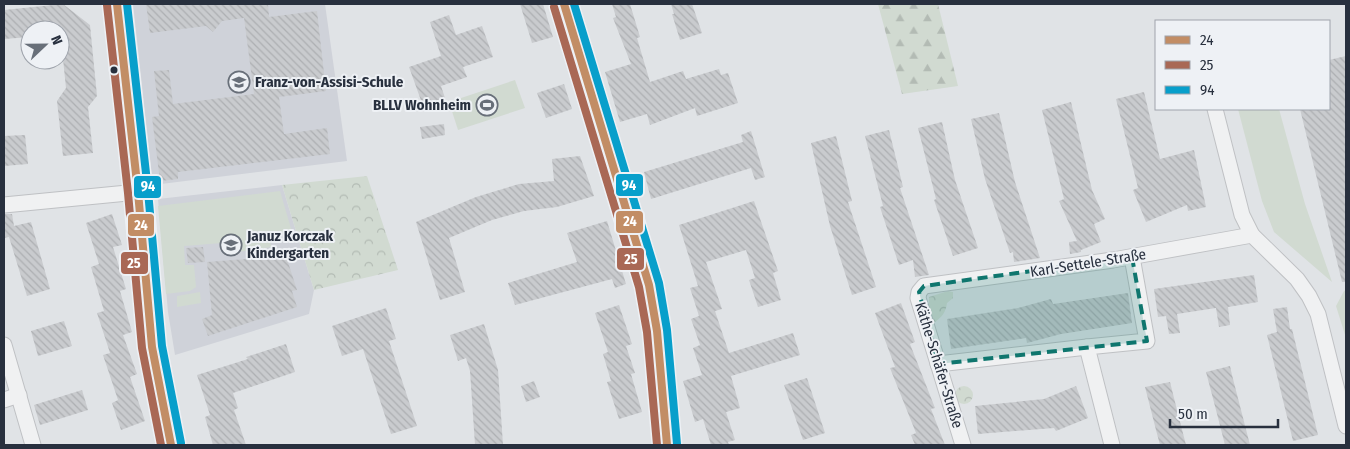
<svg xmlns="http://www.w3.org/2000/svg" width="1350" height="449" viewBox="0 0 1350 449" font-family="'Fira Sans Condensed',sans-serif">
<defs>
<pattern id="forest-firs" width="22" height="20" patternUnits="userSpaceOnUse" patternTransform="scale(1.25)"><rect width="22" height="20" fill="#d1dad1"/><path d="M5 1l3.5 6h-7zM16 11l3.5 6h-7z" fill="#b3bbb4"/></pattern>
<pattern id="park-crowns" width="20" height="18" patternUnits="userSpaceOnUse" patternTransform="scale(1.25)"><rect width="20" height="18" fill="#d1dad1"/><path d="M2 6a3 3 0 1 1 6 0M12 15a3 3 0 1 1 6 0" fill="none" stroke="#b3bbb4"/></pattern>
<pattern id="building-back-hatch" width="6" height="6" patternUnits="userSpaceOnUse" patternTransform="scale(1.25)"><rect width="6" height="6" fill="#c9cbce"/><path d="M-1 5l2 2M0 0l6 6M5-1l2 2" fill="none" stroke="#adafb2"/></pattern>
</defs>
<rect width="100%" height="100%" fill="#e0e3e6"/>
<!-- built -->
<g fill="#cfd2d9">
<path d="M 133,4 L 325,4 L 347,161 L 153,185 Z"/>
<path d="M 282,185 L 314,290 L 309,314 L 175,355 L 168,312 L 158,199 Z"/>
</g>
<!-- grass -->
<g fill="#d1dad1">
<path d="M 515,80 L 525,108 L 458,130 L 449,102 Z"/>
<path d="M 1238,109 L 1279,109 L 1305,204 L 1332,282 L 1274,232 L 1262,201 Z"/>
<path d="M 280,191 L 292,232 L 270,235 L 271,247 L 237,252 L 235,242 L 184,246 L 185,265 L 194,265 L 196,287 L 190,291 L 166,294 L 158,206 Z"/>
<path d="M 1346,290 L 1346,338 L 1336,306 L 1344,291 Z"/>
<path d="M 200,292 L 201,303 L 177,307 L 177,296 Z"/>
</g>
<!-- forest -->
<path fill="url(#forest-firs)" d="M 878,4 L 938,4 L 958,86 L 902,94 Z"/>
<!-- park -->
<g fill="url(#park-crowns)">
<path d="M 367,176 L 398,270 L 314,290 L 282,185 Z"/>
<path d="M 948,291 L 953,292 L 953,298 L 947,303 C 946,312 942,317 934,323 L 929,310 L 929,297 Z"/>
<circle cx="964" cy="395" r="9"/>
</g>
<!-- building -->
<g fill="url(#building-back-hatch)">
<path d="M 63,4 L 90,25 L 97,96 L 88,107 L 93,153 L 63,156 L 57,101 L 66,88 L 60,30 L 30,30 L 30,37 L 4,39 L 4,10 Z"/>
<path d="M 146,4 L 268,4 L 269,17 L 317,11 L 326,91 L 279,97 L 284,134 L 327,128 L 330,154 L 178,172 L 178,179 L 160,181 L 152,117 L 159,116 L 154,71 L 169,70 L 173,104 L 254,94 L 244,18 L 222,21 L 213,32 L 206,26 L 150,33 Z"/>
<path d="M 520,4 L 543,4 L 553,37 L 532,43 Z"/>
<path d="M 612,4 L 630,4 L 640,37 L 637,38 L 650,82 L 683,71 L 686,79 L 719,69 L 721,75 L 728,73 L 738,103 L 697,116 L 695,108 L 650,125 L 647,114 L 620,122 L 605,72 L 631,64 L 613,18 L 616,17 Z"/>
<path d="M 671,4 L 692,4 L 702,33 L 680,40 L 672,14 L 674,14 Z"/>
<path d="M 449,15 L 456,35 L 482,26 L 493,57 L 463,67 L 467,77 L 441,86 L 445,98 L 423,106 L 409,67 L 441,56 L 430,22 Z"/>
<path d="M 1346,56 L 1346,282 L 1342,282 L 1300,109 L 1329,109 L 1329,60 Z"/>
<path d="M 564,84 L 572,109 L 546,118 L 537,93 Z"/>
<path d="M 1144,92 L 1160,159 L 1194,150 L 1206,207 L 1188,211 L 1187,205 L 1146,222 L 1133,190 L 1138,188 L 1116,99 Z"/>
<path d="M 1071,102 L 1092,190 L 1105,219 L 1094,224 L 1101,242 L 1081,250 L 1081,252 L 1070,254 L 1069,242 L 1077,241 L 1059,201 L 1064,199 L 1042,110 Z"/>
<path d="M 999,113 L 1015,182 L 1040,258 L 1014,262 L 1013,252 L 1010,253 L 985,179 L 971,119 Z"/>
<path d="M 942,122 L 955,180 L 978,248 L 953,256 L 934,200 L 936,199 L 918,128 Z"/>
<path d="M 444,124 L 445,135 L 422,139 L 420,127 Z"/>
<path d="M 889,130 L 903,187 L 900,188 L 929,275 L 915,277 L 913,260 L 899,265 L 880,207 L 883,206 L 865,136 Z"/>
<path d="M 751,131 L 765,177 L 755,180 L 751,168 L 651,199 L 644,172 L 743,142 L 741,135 Z"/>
<path d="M 25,135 L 28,164 L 4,166 L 4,136 Z"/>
<path d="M 836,136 L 852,201 L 848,202 L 876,287 L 852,295 L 830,226 L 811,143 Z"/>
<path d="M 580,156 L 594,196 L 557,207 L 524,211 L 492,220 L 449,238 L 465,292 L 440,300 L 416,222 L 476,197 L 519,184 L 554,181 L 552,159 Z"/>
<path d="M 754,201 L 778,271 L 773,273 L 781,300 L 758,307 L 749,280 L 755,278 L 746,250 L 706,262 L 722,309 L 715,311 L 729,353 L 793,333 L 800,355 L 731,376 L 740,408 L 726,412 L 735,440 L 728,442 L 729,445 L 711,445 L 703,419 L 695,422 L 683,381 L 702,375 L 693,348 L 700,345 L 691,319 L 699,316 L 690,288 L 698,286 L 679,225 Z"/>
<path d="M 4,214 L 12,214 L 14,226 L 31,222 L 50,289 L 27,296 L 9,237 L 4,238 Z"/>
<path d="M 112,214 L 122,245 L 113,247 L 126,289 L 120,291 L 132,332 L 123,335 L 137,374 L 130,377 L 145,421 L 121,430 L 112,403 L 118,400 L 103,355 L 110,353 L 97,313 L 104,311 L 91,267 L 99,264 L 86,223 Z"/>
<path d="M 607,221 L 626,284 L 615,288 L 612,279 L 515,305 L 508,283 L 577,262 L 567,233 Z"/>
<path d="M 203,247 L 205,262 L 188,263 L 186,248 Z"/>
<path d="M 286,256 L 297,290 L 292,291 L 297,307 L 208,336 L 202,319 L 212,315 L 207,262 Z"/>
<path d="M 1254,275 L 1258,302 L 1228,307 L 1230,325 L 1219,327 L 1216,308 L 1177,314 L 1180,333 L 1169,334 L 1166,316 L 1158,317 L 1154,289 Z"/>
<path d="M 1128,293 L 1132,323 L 1061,334 L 1027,343 L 1026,338 L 951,349 L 947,319 L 1018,308 L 1051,299 L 1053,304 Z"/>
<path d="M 901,303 L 915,342 L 910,344 L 935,408 L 931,409 L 945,445 L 915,445 L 911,435 L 916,433 L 890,368 L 895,367 L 875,313 Z"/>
<path d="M 619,305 L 632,344 L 626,346 L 635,373 L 631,374 L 642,412 L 619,419 L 607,382 L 611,381 L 603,354 L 608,352 L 595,313 Z"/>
<path d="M 1287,307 L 1290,329 L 1292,329 L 1318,435 L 1293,441 L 1267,335 L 1277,332 L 1273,309 Z"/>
<path d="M 386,308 L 396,339 L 389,341 L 417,426 L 391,434 L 363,349 L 342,356 L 332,326 Z"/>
<path d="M 64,321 L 72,346 L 38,356 L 31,331 Z"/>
<path d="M 484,324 L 498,370 L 503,445 L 475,445 L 470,371 L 466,358 L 458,361 L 450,335 Z"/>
<path d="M 286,344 L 295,372 L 233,393 L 238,408 L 234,410 L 246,445 L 213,445 L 205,417 L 210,415 L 197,375 L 248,359 L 246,357 Z"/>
<path d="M 1230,366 L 1232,375 L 1250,445 L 1225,445 L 1216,410 L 1206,372 Z"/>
<path d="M 807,378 L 825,433 L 803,440 L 784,385 Z"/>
<path d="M 534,381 L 540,397 L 526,402 L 521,386 Z"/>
<path d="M 1170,382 L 1178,414 L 1186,445 L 1160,445 L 1156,430 L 1145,387 Z"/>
<path d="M 1076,386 L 1088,418 L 1056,431 L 1054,428 L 978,434 L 975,406 L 1044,399 Z"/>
<path d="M 82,390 L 88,410 L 40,425 L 34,405 Z"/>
</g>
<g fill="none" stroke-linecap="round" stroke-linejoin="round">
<!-- minor casing -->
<g stroke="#bfc1c4" stroke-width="17">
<g id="minor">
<path d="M 117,4 L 138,192 L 152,347 L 171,445"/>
<path d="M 564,4 L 649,285 L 657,331 L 667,445"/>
<path d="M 1215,109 L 1242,215 L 1252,235 L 1297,279 L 1309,296 L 1318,314 L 1346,426"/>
<path d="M 4,205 L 138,192"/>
<path d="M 4,345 L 33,445"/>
<path d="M 938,364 L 1087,347"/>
<path d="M 4,400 L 19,395"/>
<path d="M 963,445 L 918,298 L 919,292 L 924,286 L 1113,260 L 1252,235"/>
<path d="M 1112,445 L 1087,347 L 1147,341 L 1132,257"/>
</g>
</g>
<!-- minor -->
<use href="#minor" stroke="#f0f1f2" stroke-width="15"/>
<!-- bus-1 casing -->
<g stroke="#eef1f5" stroke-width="11">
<g id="bus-1">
<path d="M 117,4 L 138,192 L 152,347 L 171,445"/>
<path d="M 564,4 L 649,285 L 657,331 L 667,445"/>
</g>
</g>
<!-- bus-2 casing -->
<g stroke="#eef1f5" stroke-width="11">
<g id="bus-2">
<path d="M 107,5 L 128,193 L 142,348 L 161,445"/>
<path d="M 554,7 L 639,287 L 647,332 L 657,445"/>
</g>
</g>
<!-- bus-3 casing -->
<g stroke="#eef1f5" stroke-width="11">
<g id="bus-3">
<path d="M 127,4 L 148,191 L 162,346 L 181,443"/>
<path d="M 574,4 L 659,283 L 667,330 L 677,444"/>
</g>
</g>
<!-- bus-1 -->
<use href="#bus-1" stroke="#c28d65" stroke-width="8"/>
<!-- bus-2 -->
<use href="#bus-2" stroke="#a96855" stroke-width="8"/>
<!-- bus-3 -->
<use href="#bus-3" stroke="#089fcb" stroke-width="8"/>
</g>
<!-- marked area -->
<path fill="#0f766e" fill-opacity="0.2" stroke="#0f766e" stroke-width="4" stroke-dasharray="10 6" stroke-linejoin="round" d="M 1132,257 L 1147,341 L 938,364 L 919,292 L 924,286 Z"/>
<!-- icons -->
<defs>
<g id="school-ring" transform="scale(1.125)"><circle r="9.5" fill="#eef1f5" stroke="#686f79" stroke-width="1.5"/><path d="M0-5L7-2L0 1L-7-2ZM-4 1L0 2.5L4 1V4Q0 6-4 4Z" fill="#686f79"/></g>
<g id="stadium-ring" transform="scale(1.125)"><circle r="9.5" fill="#eef1f5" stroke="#686f79" stroke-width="1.5"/><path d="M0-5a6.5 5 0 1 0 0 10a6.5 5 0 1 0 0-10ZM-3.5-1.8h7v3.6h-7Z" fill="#686f79"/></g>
</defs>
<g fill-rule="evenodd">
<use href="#school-ring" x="239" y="82"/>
<use href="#stadium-ring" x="487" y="105"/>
<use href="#school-ring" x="231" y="245"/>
</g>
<!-- markers -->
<circle fill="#28303e" stroke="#eef1f5" stroke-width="2" cx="114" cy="70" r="4.5"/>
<g text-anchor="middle" stroke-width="4" stroke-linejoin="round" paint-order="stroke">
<!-- poi labels -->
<g font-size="15" font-weight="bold" fill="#28303e" stroke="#eef1f5" text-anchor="start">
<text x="255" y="87">Franz-von-Assisi-Schule</text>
<text x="471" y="110" text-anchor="end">BLLV Wohnheim</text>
<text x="247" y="241">Januz Korczak<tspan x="247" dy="17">Kindergarten</tspan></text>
</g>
<!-- street labels -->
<g font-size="15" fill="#28303e" stroke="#eef1f5">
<text transform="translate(1088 263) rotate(-9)" y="5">Karl-Settele-Straße</text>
<text transform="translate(939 365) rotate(73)" y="5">Käthe-Schäfer-Straße</text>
</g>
</g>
<g stroke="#eef1f5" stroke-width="2">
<rect x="615" y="173" width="29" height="24" rx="5" fill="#089fcb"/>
<rect x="133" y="175" width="29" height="24" rx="5" fill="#089fcb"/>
<rect x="615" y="210" width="29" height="24" rx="5" fill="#c28d65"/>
<rect x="127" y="213" width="28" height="24" rx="5" fill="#c28d65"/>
<rect x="616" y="247" width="29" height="24" rx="5" fill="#a96855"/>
<rect x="120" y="251" width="29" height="24" rx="5" fill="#a96855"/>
</g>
<g font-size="14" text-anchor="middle" font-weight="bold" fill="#fff">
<text x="629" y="190">94</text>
<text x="148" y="191">94</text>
<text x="630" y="226">24</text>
<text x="141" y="230">24</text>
<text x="631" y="264">25</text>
<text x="134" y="268">25</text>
</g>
<!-- border -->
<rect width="1350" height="449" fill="none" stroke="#28303e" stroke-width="10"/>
<!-- legend -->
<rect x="1155" y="20" width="175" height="90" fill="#eef1f5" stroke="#9fa4ac"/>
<rect x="1165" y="36" width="25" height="8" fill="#c28d65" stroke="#9fa4ac"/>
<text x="1200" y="45" font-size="15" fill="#28303e">24</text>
<rect x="1165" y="61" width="25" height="8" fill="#a96855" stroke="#9fa4ac"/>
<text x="1200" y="70" font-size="15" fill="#28303e">25</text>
<rect x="1165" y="86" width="25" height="8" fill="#089fcb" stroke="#9fa4ac"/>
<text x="1200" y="95" font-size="15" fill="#28303e">94</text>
<!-- north arrow -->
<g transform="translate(45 45) rotate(68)"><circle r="24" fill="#eef1f5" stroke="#9fa4ac"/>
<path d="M0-4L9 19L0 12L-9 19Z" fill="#686f79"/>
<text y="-8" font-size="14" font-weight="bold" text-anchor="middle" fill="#28303e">N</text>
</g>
<!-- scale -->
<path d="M1170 419v8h108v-8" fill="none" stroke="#28303e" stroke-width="2.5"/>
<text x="1178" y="419" font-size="15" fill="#28303e" stroke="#eef1f5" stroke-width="4" paint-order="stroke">50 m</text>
</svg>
